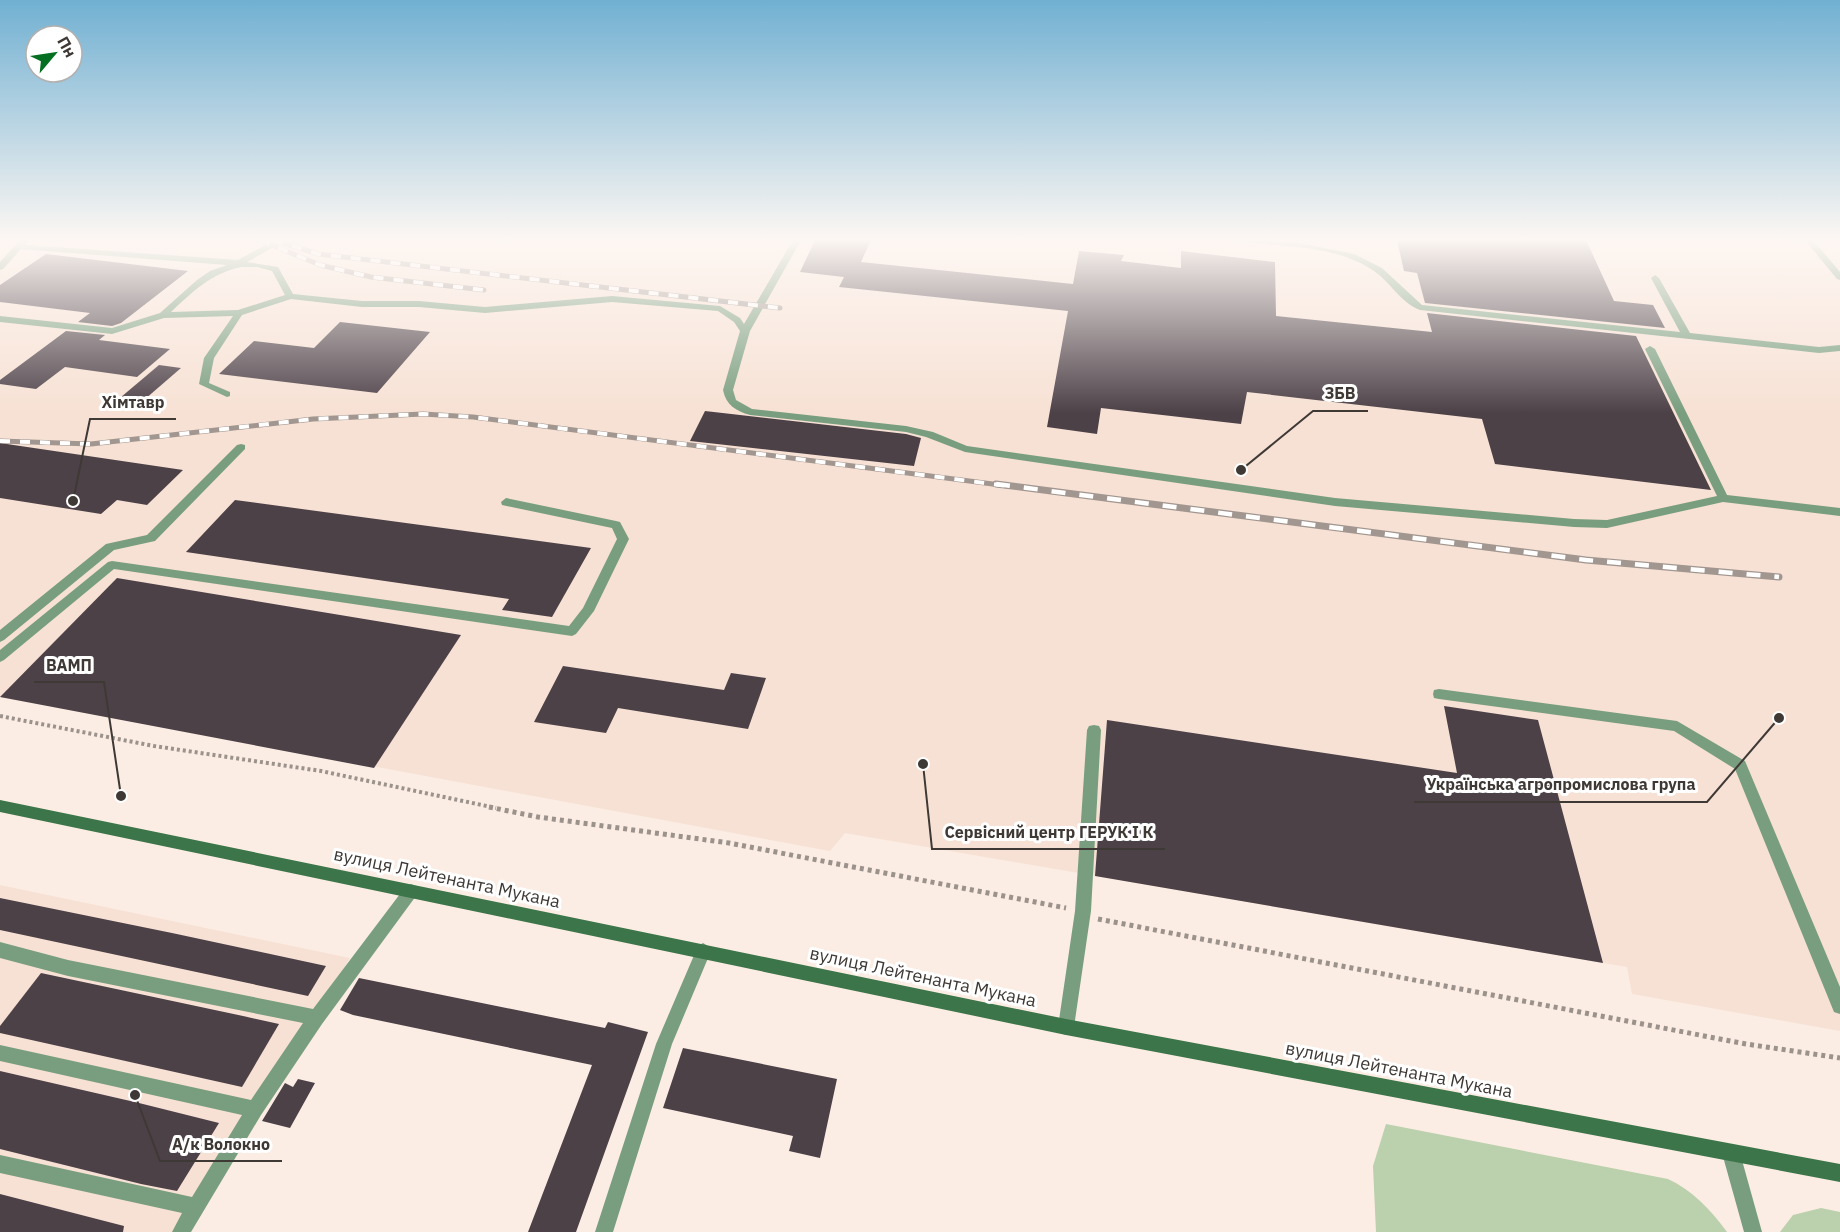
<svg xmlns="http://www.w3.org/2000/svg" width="1840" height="1232" viewBox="0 0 1840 1232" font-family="'IBM Plex Sans',sans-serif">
<rect width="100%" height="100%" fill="#fbede4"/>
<!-- industrial -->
<g fill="#f7e1d4">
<path d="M 0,240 L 1840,240 L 1840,1031 L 1632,994 L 1627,967 L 1603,963 L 845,833 L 830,851 L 0,697 Z"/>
<path d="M 0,885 L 350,958 L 191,1232 L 0,1232 Z"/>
</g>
<!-- green -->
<g fill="#bbd0ac">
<path d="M 1386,1124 L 1668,1179 C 1692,1190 1712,1211 1727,1232 L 1376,1232 L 1373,1166 Z"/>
<path d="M 1821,1208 L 1840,1212 L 1840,1232 L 1780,1232 L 1793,1215 Z"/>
</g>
<!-- building -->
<g fill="#4d4148">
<path d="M 815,240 L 871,240 L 861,262 L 1073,284 L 1079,251 L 1124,255 L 1121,261 L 1181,268 L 1181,251 L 1275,262 L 1276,316 L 1432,332 L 1427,313 L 1636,336 L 1711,490 L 1495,464 L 1482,419 L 1247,392 L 1241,424 L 1101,408 L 1097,434 L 1047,427 L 1068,311 L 839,287 L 844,277 L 800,272 Z"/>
<path d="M 1397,240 L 1586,240 L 1614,301 L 1653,305 L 1665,328 L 1425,303 L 1417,273 L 1404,271 Z"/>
<path d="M 46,254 L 188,271 L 121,323 L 112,326 L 78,322 L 90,313 L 0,302 L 0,285 Z"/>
<path d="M 340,322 L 430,332 L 377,393 L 219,374 L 254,341 L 314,348 Z"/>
<path d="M 66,331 L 105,335 L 99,340 L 170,349 L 137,377 L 65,367 L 36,389 L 0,384 L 0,380 Z"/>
<path d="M 159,365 L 181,368 L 137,406 L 114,403 Z"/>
<path d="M 705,411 L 906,434 L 921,438 L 914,466 L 690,441 Z"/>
<path d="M 0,443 L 183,470 L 147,505 L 117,500 L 101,514 L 0,498 Z"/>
<path d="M 235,500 L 591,548 L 552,617 L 502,610 L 509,599 L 186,552 Z"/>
<path d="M 117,578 L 461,635 L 374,768 L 0,697 Z"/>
<path d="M 563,666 L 724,690 L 731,673 L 766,678 L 748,729 L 618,708 L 606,733 L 534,722 Z"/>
<path d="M 1444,706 L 1538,720 L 1603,963 L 1095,876 L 1107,720 L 1457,773 Z"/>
<path d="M 0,898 L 172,933 L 326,966 L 308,996 L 0,930 Z"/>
<path d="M 41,973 L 243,1016 L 279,1024 L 242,1087 L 0,1033 L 0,1026 Z"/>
<path d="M 359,978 L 605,1028 L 608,1022 L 648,1032 L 576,1232 L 528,1232 L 592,1065 L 353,1015 L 340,1010 Z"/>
<path d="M 683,1048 L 837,1079 L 820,1158 L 789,1151 L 793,1136 L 663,1108 Z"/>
<path d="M 0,1071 L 139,1103 L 219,1123 L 177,1191 L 141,1184 L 0,1149 Z"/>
<path d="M 298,1079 L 315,1083 L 290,1128 L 262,1121 L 285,1083 L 293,1087 Z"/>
<path d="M 0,1194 L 124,1226 L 123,1232 L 0,1232 Z"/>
</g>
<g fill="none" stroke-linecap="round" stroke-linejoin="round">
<!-- path-far1 -->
<path stroke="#9c928c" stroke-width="4" stroke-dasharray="3 3" stroke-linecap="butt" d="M 0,716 L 154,746 L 321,771 L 496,808"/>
<!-- path -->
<g stroke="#9c928c" stroke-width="5" stroke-dasharray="4 4" stroke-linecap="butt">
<path d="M 489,807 L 538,817 L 729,843 L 1066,908"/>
<path d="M 1098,919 L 1746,1044 L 1840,1058"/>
</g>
<!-- lane -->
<g fill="#799e7f" fill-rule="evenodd">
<path d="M 20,240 L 28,240 L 25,245 L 238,260 L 275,240 L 286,240 L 247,262 L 278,267 L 293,294 L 362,301 L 419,301 L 485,307 L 612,296 L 720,306 L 740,318 L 744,324 L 793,240 L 801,240 L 750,331 L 733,390 L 736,400 L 752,409 L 906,426 L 933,432 L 967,446 L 1335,498 L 1574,519 L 1607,520 L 1717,496 L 1645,349 L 1650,346 L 1655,349 L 1727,495 L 1840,508 L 1840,516 L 1723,502 L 1607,528 L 1574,527 L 1335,506 L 965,452 L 926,437 L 906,432 L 750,415 C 736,411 726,405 723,390 L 740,331 L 734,322 L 718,311 L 612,302 L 485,313 L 419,307 L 362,307 L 291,299 L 242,315 L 214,358 L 209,383 L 230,392 L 230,396 L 227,397 L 199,384 L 204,358 L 233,316 L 164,318 L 112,334 L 0,322 L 0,316 L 112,328 L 160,313 L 197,280 L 210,271 L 227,265 L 21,249 L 3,269 L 0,270 L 0,262 ZM 241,267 L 257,267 L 272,271 L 285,295 L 238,310 L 171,312 C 192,292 212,273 241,267 Z"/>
<path d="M 1244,240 L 1298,243 L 1354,254 L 1382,268 L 1422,305 L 1680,332 L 1651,278 L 1655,275 L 1659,278 L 1690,333 L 1819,347 L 1840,345 L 1840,351 L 1819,353 L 1420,310 C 1401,303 1390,282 1374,271 C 1338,246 1290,247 1248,242 Z"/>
<path d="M 1805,240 L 1813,240 L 1840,272 L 1840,280 L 1837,279 Z"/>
<path d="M 241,444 L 245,445 L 245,449 L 155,541 L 114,550 L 4,640 L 0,642 L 0,630 L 106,544 L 147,535 L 237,445 Z"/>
<path d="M 506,498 L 616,521 L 620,522 L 629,539 L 594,611 L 576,634 L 572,636 L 114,569 L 4,660 L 0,662 L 0,650 L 108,562 L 112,561 L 569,626 L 583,608 L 617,539 L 612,528 L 502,505 L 501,502 Z"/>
<path d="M 1439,689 L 1677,721 L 1745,761 L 1840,987 L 1840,1014 L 1834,1012 L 1735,769 L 1674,731 L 1439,699 L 1434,698 L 1433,694 L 1434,690 Z"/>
<path d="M 1094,725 L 1099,726 L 1101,730 L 1091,911 L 1074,1027 L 1072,1033 L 1066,1035 L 1060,1033 L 1058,1027 L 1075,911 L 1087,730 L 1089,726 Z"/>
<path d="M 411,884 L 416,886 L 418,891 L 416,896 L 322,1024 L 261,1115 L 191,1232 L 172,1232 L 182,1213 L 0,1173 L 0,1155 L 192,1197 L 242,1115 L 0,1061 L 0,1045 L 251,1100 L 303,1023 L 68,976 L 0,958 L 0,942 L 68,960 L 313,1009 L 406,886 Z"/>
<path d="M 703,943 L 708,946 L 711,951 L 672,1044 L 613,1232 L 595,1232 L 656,1044 L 698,946 Z"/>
<path d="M 1731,1144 L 1737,1147 L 1740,1153 L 1762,1232 L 1744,1232 L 1722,1153 L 1725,1147 Z"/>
</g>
<!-- secondary -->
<path fill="#3c7549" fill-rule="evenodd" d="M 0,800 L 1066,1019 L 1840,1164 L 1840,1182 L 1066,1035 L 0,812 Z"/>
<!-- rail-far1 casing -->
<g stroke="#a19690" stroke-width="5">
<g id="rail-far1">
<path d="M 260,240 L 320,265 L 371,277 L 484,290"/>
<path d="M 273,240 L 318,254 L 780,308"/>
<path d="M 0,441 L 91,444 L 313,419 L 423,414 L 473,417 L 1008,486"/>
</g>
</g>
<!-- rail casing -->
<g stroke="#a19690" stroke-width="7">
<path id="rail" d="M 996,484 L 1586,560 L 1779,577"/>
</g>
<!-- rail-far1 -->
<use href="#rail-far1" stroke="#fff" stroke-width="4" stroke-dasharray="10" stroke-linecap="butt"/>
<!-- rail -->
<use href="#rail" stroke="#fff" stroke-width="4.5" stroke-dasharray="14" stroke-linecap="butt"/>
</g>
<!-- sky -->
<linearGradient id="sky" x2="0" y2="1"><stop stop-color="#71b0d2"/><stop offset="0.58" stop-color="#fdf7f3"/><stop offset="1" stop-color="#fdf7f3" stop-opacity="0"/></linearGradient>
<rect width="1840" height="413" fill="url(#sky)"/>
<g text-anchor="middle" stroke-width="6" stroke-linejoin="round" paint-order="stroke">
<!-- near-street labels -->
<g font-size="18" fill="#3f3936" stroke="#fff">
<text transform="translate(447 878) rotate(12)" y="6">вулиця Лейтенанта Мукана</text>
<text transform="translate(923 977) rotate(12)" y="6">вулиця Лейтенанта Мукана</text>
<text transform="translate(1399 1070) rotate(11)" y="6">вулиця Лейтенанта Мукана</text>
</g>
</g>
<!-- callouts -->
<path fill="none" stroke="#3f3936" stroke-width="2" d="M1241 470L1313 411H1368M73 501L90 419H176M121 796L104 682H34M1779 718L1707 802H1414M923 764L932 849H1165M135 1095L160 1161H282"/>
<g fill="#3f3936" stroke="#fff" stroke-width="2">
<circle cx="1241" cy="470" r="6"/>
<circle cx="73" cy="501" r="6"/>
<circle cx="121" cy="796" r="6"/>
<circle cx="1779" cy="718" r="6"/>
<circle cx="923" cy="764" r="6"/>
<circle cx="135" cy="1095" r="6"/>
</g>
<g font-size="16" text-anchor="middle" font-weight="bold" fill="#3f3936" stroke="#fff" stroke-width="6" stroke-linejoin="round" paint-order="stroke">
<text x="1340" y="399">ЗБВ</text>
<text x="133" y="408">Хімтавр</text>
<text x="69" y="671">ВАМП</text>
<text x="1561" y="790">Українська агропромислова група</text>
<text x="1049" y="838">Сервісний центр ГЕРУК І К</text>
<text x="221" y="1150">А/к Волокно</text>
</g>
<!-- north arrow -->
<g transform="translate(54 54) rotate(61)"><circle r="28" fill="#ffffff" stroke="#b2b0af" stroke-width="1.5"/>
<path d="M0-4.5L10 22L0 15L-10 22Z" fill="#046f20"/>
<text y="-9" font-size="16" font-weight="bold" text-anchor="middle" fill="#3f3936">Пн</text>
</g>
</svg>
